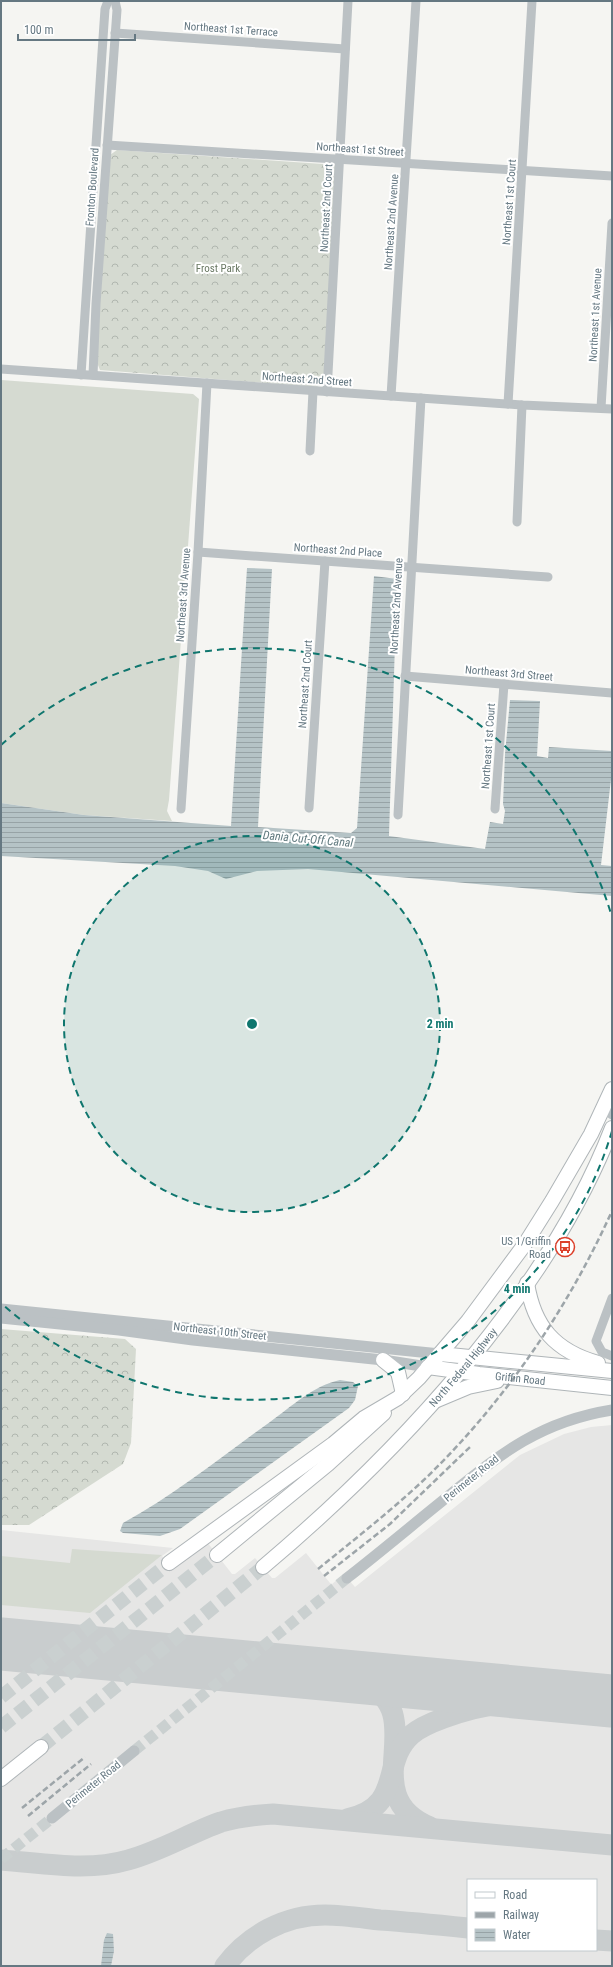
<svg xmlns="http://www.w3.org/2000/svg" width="613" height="1967" viewBox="0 0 613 1967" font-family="'Roboto Condensed',sans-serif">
<defs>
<pattern id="forest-crowns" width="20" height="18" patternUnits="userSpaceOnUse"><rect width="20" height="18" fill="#d5dad1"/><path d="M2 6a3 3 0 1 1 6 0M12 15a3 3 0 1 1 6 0" fill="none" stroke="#b0b6af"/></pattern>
<pattern id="water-rules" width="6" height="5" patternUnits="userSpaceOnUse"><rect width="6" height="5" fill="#b5c3c6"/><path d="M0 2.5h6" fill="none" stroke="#97a3a6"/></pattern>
</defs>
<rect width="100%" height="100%" fill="#f5f5f2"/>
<!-- built -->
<path fill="#e6e6e5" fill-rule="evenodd" d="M 612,1425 L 612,1966 L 1,1966 L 1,1530 L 173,1548 L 162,1556 L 174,1569 L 207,1542 L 232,1574 L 235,1574 L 255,1558 L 272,1578 L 275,1578 L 306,1553 L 330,1583 L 332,1584 L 344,1574 L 355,1587 L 520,1455 L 564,1434 L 591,1427 ZM 468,1880 L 596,1880 L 596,1950 L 468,1950 Z"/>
<!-- grass -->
<g fill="#d5dad1">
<path d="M 1,380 L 193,394 L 199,399 L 169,800 L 167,811 L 172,821 L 84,815 L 1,803 Z"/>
<path d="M 72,1549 L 162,1555 L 90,1613 L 1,1605 L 1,1556 L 70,1563 Z"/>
</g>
<!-- forest -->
<g fill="url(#forest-crowns)">
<path d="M 117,150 L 337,165 L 325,379 L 323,384 L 317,387 L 100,370 L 96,360 L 110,155 Z"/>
<path d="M 1,1329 L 125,1339 L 136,1349 L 131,1443 L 123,1464 L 29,1525 L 1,1525 Z"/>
</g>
<!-- water -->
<g fill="url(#water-rules)">
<path d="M 247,568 L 272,569 L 258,827 L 351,833 L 357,828 L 374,576 L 397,579 L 389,836 L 485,849 L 490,822 L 503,824 L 505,811 L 503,804 L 505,754 L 510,700 L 540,701 L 537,756 L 548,758 L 549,747 L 612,751 L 612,771 L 601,865 L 612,866 L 612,896 L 308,869 L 257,871 L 226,879 L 208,871 L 175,866 L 1,856 L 1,803 L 84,815 L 231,826 Z"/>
<path d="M 340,1380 L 353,1382 L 358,1386 L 355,1400 L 349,1408 L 180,1529 L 160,1536 L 123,1533 L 120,1531 L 123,1523 C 175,1495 222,1456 270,1422 C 291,1407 314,1385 340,1380 Z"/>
<path d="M 107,1933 L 113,1934 L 114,1951 L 111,1966 L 101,1966 L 104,1940 Z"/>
</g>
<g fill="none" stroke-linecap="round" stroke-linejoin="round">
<!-- taxiway -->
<g stroke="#c9cdce" stroke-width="21">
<path d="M 1,1651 L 54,1649"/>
<path d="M 332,1675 C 342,1677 354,1679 364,1683 C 434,1715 352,1795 430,1827"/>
<path d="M 347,1819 C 405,1806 380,1763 411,1735 C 420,1727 433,1722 444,1718 C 489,1701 534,1699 582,1698"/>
<path d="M 1,1860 C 43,1863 87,1872 128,1860 C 161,1851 190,1833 221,1822 C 238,1817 255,1815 273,1814 L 612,1845"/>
<path d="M 596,1940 L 612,1941"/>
<path d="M 225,1966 C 248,1935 285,1915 325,1915 C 343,1915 362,1918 380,1920 C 409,1922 439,1925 468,1928"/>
</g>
<!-- runway -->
<path stroke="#c9cdce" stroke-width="53" d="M 1,1644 L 612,1701"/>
<!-- tertiary-tunnel -->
<g stroke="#cad0d0" stroke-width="11" stroke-dasharray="11 5.5" stroke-linecap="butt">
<path d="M 134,1751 L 347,1578"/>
<path d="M 1,1859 L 52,1818"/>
</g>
<!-- primary-tunnel -->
<g stroke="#cad0d0" stroke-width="14" stroke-dasharray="14 7" stroke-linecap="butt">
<path d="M 1,1697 L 169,1563"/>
<path d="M 1,1727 L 217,1555"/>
<path d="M 41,1747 L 263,1567"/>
</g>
<!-- primary casing -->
<g stroke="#afb5b8" stroke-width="16">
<g id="primary">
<path d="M 527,1283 C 534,1327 555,1351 598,1363"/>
<path d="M 440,1354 L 612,1371"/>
<path d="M 383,1360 L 398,1372 L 403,1394"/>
<path id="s1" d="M 428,1367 L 479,1374 L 612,1388"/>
<path d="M 437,1400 L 468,1387 L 497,1381"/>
<path d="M 217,1555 L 328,1464 L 384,1413"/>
<path d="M 169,1563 L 333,1444 L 364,1418 L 398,1398 L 419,1378 L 468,1321 L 525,1244 L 552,1201 L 591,1134 L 612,1089"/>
<path id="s2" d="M 263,1567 C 397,1454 548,1294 612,1128"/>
<path d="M 1,1779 L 41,1747"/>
</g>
</g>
<!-- minor -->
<g stroke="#bbc1c4" stroke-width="9">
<path d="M 115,33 L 345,49"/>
<path d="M 107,145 L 612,176"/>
<path d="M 1,369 L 522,405 L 612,409"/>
<path d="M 81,375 L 102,53 L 105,9 L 108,1"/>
<path d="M 93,375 L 96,304 L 117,10 L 115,1"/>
<path d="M 327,392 L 348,1"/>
<path d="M 391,396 L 416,1"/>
<path d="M 508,404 L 532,1"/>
<path d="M 601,408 L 612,223"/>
<path d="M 310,451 L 313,391"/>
<path d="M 517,522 L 522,405"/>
<path d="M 198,552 L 548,577"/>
<path d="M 405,676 L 612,693"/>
<path d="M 309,808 L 325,561"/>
<path d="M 181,809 L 198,552 L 207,383"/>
<path d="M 495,809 L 504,684"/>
<path d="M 398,815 L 421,398"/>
<path d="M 604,1109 L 612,1115"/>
<path d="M 612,1298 L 596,1341 L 602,1352 L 612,1356"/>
</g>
<!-- tertiary -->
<g stroke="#bbc1c4" stroke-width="11">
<path d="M 1,1309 L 440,1354"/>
<path d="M 1,1318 L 119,1330 L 193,1340 L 383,1360 L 428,1367"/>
<path d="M 347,1578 C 379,1553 410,1527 441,1502 C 498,1456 537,1422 612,1410"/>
<path d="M 52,1818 L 134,1751"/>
</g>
<!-- primary -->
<use href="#primary" stroke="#fff" stroke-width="14"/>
<!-- rail -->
<g stroke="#9da5a9" stroke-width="2.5" stroke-dasharray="6 3" stroke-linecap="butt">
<path d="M 318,1569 C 355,1539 392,1510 427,1477 C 505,1401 567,1310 612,1211"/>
<path d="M 324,1576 L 390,1524 L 470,1447"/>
<path d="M 22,1808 L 85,1757"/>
<path d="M 28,1816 L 91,1764"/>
</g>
</g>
<!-- distance rings -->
<circle cx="252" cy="1024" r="188" fill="#0f766e" fill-opacity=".12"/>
<g fill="none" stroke="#0f766e" stroke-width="2" stroke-dasharray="7 5">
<circle cx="252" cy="1024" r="188"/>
<path d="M612 1131A375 375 0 0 1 1 1303M1 745A375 375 0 0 1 612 917"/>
</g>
<!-- icons -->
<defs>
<g id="bus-ring" transform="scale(1)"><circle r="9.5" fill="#fff" stroke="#dc402b" stroke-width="1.5"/><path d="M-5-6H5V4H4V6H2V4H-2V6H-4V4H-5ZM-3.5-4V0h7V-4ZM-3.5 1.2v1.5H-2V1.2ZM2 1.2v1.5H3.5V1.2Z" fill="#dc402b"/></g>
</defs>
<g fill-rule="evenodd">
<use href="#bus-ring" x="565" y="1247"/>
</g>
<g text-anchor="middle" stroke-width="4" stroke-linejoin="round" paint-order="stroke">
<!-- street labels -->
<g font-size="11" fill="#657882" stroke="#fff">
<text transform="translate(231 29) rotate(4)" y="4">Northeast 1st Terrace</text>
<text transform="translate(360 149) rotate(4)" y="4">Northeast 1st Street</text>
<text transform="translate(92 187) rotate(-86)" y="4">Fronton Boulevard</text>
<text transform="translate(509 202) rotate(-86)" y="4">Northeast 1st Court</text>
<text transform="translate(326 208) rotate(-87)" y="4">Northeast 2nd Court</text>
<text transform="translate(391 222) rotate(-86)" y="4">Northeast 2nd Avenue</text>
<text transform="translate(595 315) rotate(-87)" y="4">Northeast 1st Avenue</text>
<text transform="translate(307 379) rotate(4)" y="4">Northeast 2nd Street</text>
<text transform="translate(338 550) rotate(4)" y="4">Northeast 2nd Place</text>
<text transform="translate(183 595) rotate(-86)" y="4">Northeast 3rd Avenue</text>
<text transform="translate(396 606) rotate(-87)" y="4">Northeast 2nd Avenue</text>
<text transform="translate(509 673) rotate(5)" y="4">Northeast 3rd Street</text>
<text transform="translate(305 684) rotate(-86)" y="4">Northeast 2nd Court</text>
<text transform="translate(488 746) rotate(-86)" y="4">Northeast 1st Court</text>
<text transform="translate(220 1331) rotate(6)" y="4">Northeast 10th Street</text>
<text dy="4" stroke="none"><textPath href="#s2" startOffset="283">North Federal Highway</textPath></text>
<text dy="4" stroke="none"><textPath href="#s1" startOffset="93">Griffin Road</textPath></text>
<text transform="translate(471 1478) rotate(-39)" y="4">Perimeter Road</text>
<text transform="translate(93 1784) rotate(-39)" y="4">Perimeter Road</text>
</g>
<!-- park labels -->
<g font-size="11" fill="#6a7964" stroke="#fff">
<text x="218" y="272">Frost Park</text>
</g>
<!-- poi labels -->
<g font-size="11" fill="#657882" stroke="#fff" text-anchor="end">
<text x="551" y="1245">US 1/Griffin<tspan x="551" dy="13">Road</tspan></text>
</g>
<!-- water labels -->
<g font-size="12" font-style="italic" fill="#617a7f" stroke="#fff">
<text transform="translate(308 839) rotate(5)" y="4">Dania Cut-Off Canal</text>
</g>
</g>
<circle cx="252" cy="1024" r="6" fill="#0f766e" stroke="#fff" stroke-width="2"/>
<g font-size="12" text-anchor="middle" font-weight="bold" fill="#0f766e" stroke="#fff" stroke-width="4" stroke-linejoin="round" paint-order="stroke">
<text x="440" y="1028">2 min</text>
<text x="517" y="1293">4 min</text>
</g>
<!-- border -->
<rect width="613" height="1967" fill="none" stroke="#657882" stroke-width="4"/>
<!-- legend -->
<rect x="467" y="1879" width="130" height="72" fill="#ffffff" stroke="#c1c9cd"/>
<rect x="475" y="1892" width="20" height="6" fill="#ffffff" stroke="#c1c9cd"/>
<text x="503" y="1899" font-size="12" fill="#657882">Road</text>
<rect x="475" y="1912" width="20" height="6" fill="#9da5a9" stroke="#c1c9cd"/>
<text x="503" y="1919" font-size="12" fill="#657882">Railway</text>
<rect x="475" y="1929" width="20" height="12" fill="url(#water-rules)" stroke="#c1c9cd"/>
<text x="503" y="1939" font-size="12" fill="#657882">Water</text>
<!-- scale -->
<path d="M18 34v6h117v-6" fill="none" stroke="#657882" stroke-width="2"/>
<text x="24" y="34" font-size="12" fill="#657882" stroke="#ffffff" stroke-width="3" paint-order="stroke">100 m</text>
</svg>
